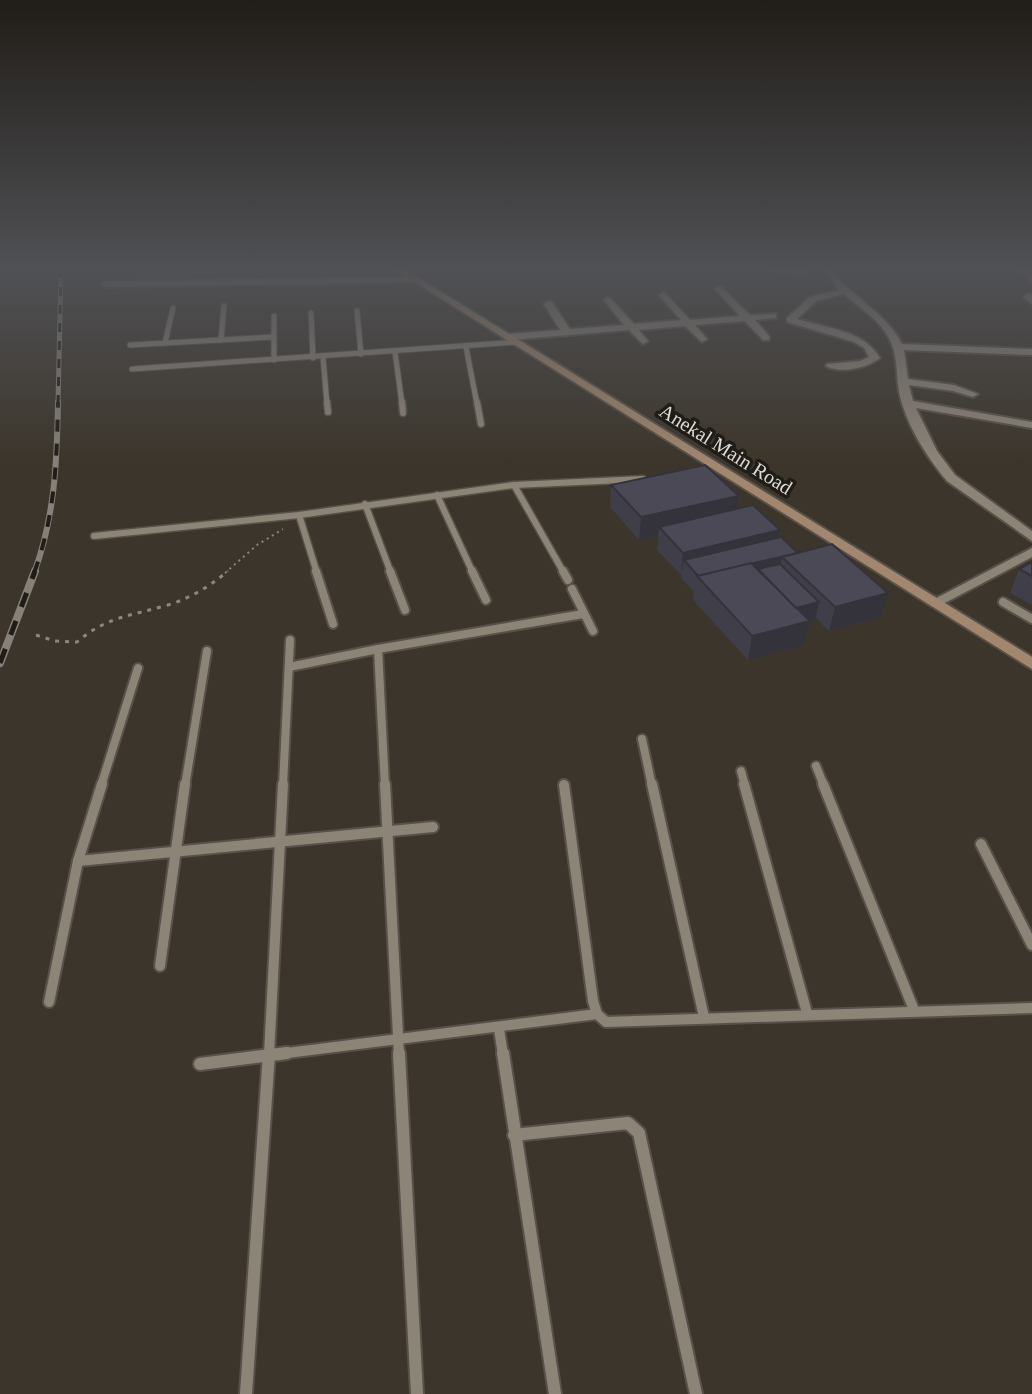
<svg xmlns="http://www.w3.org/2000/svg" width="1032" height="1394" viewBox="0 0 1032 1394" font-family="'Times New Roman',serif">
<rect width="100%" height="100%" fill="#3c352b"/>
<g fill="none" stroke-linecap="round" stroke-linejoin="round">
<!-- lane-far4 casing -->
<g stroke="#585149" stroke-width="7">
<g id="lane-far4">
<path d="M 357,311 L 361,354"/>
<path d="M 311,313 L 313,358"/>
<path d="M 274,316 L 274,360"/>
<path d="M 221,340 L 224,306"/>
<path d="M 165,343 L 173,308"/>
<path d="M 130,345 L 274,337"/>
<path d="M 466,347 L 477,404"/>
<path d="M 395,352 L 402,404"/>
<path d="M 323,357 L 327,404"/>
<path d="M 132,369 L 517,342"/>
</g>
</g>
<!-- lane-far3 casing -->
<g stroke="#585149" stroke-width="9">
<g id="lane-far3">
<path d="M 327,402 L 328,412"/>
<path d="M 402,402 L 403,413"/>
<path d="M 477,402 L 481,424"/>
<path d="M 514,485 L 564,573"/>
<path d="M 437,495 L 473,573"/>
<path d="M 365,504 L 391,573"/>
<path d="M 299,515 L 317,573"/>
<path d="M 94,536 L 299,515 L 514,485 L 643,479"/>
</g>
</g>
<!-- lane-far2 casing -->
<g stroke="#585149" stroke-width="12">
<g id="lane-far2">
<path d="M 316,571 L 333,624"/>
<path d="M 390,571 L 405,610"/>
<path d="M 472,571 L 486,600"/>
<path d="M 563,571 L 568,580"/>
<path d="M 572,589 L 593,631"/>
<path d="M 1003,602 L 1032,619"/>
<path d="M 289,667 L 378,649"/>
<path d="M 642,739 L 652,786"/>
<path d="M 816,766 L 824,786"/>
<path d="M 741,771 L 745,786"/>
<path d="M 101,786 L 138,668"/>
<path d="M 185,786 L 207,651"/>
<path d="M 283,786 L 290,640"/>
<path d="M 385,786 L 378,649 L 583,614"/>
</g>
</g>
<!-- lane-far1 casing -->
<g stroke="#585149" stroke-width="14">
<g id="lane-far1">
<path d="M 385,784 L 399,1055"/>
<path d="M 652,784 L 704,1017"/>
<path d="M 744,784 L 807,1013"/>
<path d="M 823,784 L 914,1010"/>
<path d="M 564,785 L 593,1001 L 597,1014 L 606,1022 L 1032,1008"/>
<path d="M 981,844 L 1032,945"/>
<path d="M 78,861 L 102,784"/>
<path d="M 160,966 L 185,784"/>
<path d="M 49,1002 L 78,861 L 433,827"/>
<path d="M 499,1029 L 503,1055"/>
<path d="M 269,1055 L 283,784"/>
<path d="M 271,1055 L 597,1014"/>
</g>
</g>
<!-- lane casing -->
<g stroke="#585149" stroke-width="16">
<g id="lane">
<path d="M 399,1053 L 417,1394"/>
<path d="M 503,1053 L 555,1394"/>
<path d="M 200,1064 L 287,1053"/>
<path d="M 514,1135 L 628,1123 L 639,1133 L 696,1394"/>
<path d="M 246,1394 L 269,1053"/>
</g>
</g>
<!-- street casing -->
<g stroke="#585149" stroke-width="4">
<g id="street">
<path d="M 762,269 L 806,269 L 807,272 L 803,275 Z"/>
<path d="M 824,269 L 832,269 C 851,298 886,312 902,344 L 1032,349 L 1032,355 L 904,350 L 908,379 L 954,385 L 978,394 L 973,397 L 953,391 L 909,385 L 913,401 L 1032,422 L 1032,428 L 916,408 L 937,451 L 955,475 L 1032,531 L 1032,541 L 947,481 C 926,456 906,424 899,392 C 896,374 898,355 889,338 C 879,319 859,308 844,294 L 816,301 L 797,319 C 826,328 864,330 880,358 C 867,368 841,374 826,366 L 827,364 L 860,361 L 869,357 L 864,348 L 854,342 L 787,322 L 787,318 L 810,297 L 839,290 Z"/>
<path d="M 1019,269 L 1028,269 L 1032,274 L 1032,283 Z"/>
<path d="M 415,277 L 418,278 L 418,282 L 106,287 L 102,284 L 106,281 Z"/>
<path d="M 720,286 L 750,315 L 776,314 L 776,318 L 755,320 L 769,336 L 769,340 L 763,340 L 745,321 L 695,325 L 707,339 L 702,342 L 685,326 L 639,330 L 648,341 L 643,344 L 629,330 L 507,340 L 502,337 L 507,334 L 560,330 L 544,304 L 549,301 L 552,302 L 570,329 L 624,325 L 604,300 L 609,297 L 634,324 L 681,320 L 659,295 L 664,292 L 690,320 L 740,316 L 715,289 Z"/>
<path d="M 1028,294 L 1032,294 L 1032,304 L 1023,297 Z"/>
<path d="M 1032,548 L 1032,557 L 939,606 L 934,607 L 927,603 Z"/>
</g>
</g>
<!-- secondary casing -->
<g stroke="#585149" stroke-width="4">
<path id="secondary" d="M 394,269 L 404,269 L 1032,657 L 1032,669 Z"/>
</g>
<!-- path-far1 -->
<path stroke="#8c867e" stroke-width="2" stroke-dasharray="2 4" stroke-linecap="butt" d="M 225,573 L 257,545 L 283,529"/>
<!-- path -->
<path stroke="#8c867e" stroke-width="3" stroke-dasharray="4 6" stroke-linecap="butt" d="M 36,635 L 55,641 L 77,642 C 105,617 134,615 168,605 C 191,598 210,586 228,571"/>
<!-- lane-far4 -->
<use href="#lane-far4" stroke="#8d8478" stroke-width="5"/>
<!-- lane-far3 -->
<use href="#lane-far3" stroke="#8d8478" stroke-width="6"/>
<!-- lane-far2 -->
<use href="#lane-far2" stroke="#8d8478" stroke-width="8"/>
<!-- lane-far1 -->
<use href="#lane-far1" stroke="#8d8478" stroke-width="10"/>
<!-- lane -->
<use href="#lane" stroke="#8d8478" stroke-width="12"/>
<!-- street -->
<use href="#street" fill="#8d8478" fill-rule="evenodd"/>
<!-- secondary -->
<use href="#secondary" fill="#a2876e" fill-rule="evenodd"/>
<!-- rail-far2 casing -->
<g stroke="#868078" stroke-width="5">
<path id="rail-far2" d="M 58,404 L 61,269"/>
</g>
<!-- rail-far1 casing -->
<g stroke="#868078" stroke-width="6">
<path id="rail-far1" d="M 34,573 C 55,517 57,460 58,402"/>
</g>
<!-- rail casing -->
<g stroke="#868078" stroke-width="8">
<path id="rail" d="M 0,663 L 35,571"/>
</g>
<!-- rail-far2 -->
<use href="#rail-far2" stroke="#201d18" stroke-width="3" stroke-dasharray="9" stroke-linecap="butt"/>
<!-- rail-far1 -->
<use href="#rail-far1" stroke="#201d18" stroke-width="4" stroke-dasharray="12" stroke-linecap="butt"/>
<!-- rail -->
<use href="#rail" stroke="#201d18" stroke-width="5" stroke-dasharray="15" stroke-linecap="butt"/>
</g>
<!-- wall -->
<g fill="#403f49">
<path d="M 611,485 L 739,496 L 736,509 L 779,538 L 881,617 L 829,631 L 816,618 L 815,620 L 810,621 L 804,645 L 748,660 L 693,600 L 694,592 L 681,578 L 682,576 L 657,550 L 658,536 L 639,540 L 610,507 Z"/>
<path d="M 1032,562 L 1032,605 L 1010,593 L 1019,569 Z"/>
</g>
<!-- shaded-wall -->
<g fill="#34333c">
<path d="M 739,496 L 735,518 L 659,527 L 658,536 L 639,540 L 641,517 Z"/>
<path d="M 780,530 L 776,553 L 684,560 L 681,576 L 683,553 Z"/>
<path d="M 782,557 L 778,575 L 699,578 Z"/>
<path d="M 888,593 L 881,617 L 829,631 L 835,607 Z"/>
<path d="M 819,602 L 815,620 L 810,621 L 804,645 L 748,660 L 752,636 L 796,608 Z"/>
</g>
<!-- building -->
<g fill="#4a4955" stroke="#34333c" stroke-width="2">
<path d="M 705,465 L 739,496 L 641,517 L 611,485 Z"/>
<path d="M 753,505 L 780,530 L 683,553 L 659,527 Z"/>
<path d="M 781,537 L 798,553 L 698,576 L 684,560 Z"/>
<path d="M 832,544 L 888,593 L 835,607 L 782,557 Z"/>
<path d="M 1032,562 L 1032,576 L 1019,569 Z"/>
<path d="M 751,563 L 810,621 L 752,636 L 697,576 Z"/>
<path d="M 780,564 L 819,602 L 796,608 L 758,569 Z"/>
</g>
<!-- sky -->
<linearGradient id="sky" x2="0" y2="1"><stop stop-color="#211d18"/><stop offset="0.58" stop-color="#505155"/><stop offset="1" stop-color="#505155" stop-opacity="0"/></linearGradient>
<rect width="1032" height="464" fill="url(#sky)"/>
<g text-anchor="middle" stroke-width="7" stroke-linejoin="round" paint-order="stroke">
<!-- far-street labels -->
<g font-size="20" fill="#dfdad4" stroke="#201d18">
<text transform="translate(726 449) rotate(32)" y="7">Anekal Main Road</text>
</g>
</g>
</svg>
